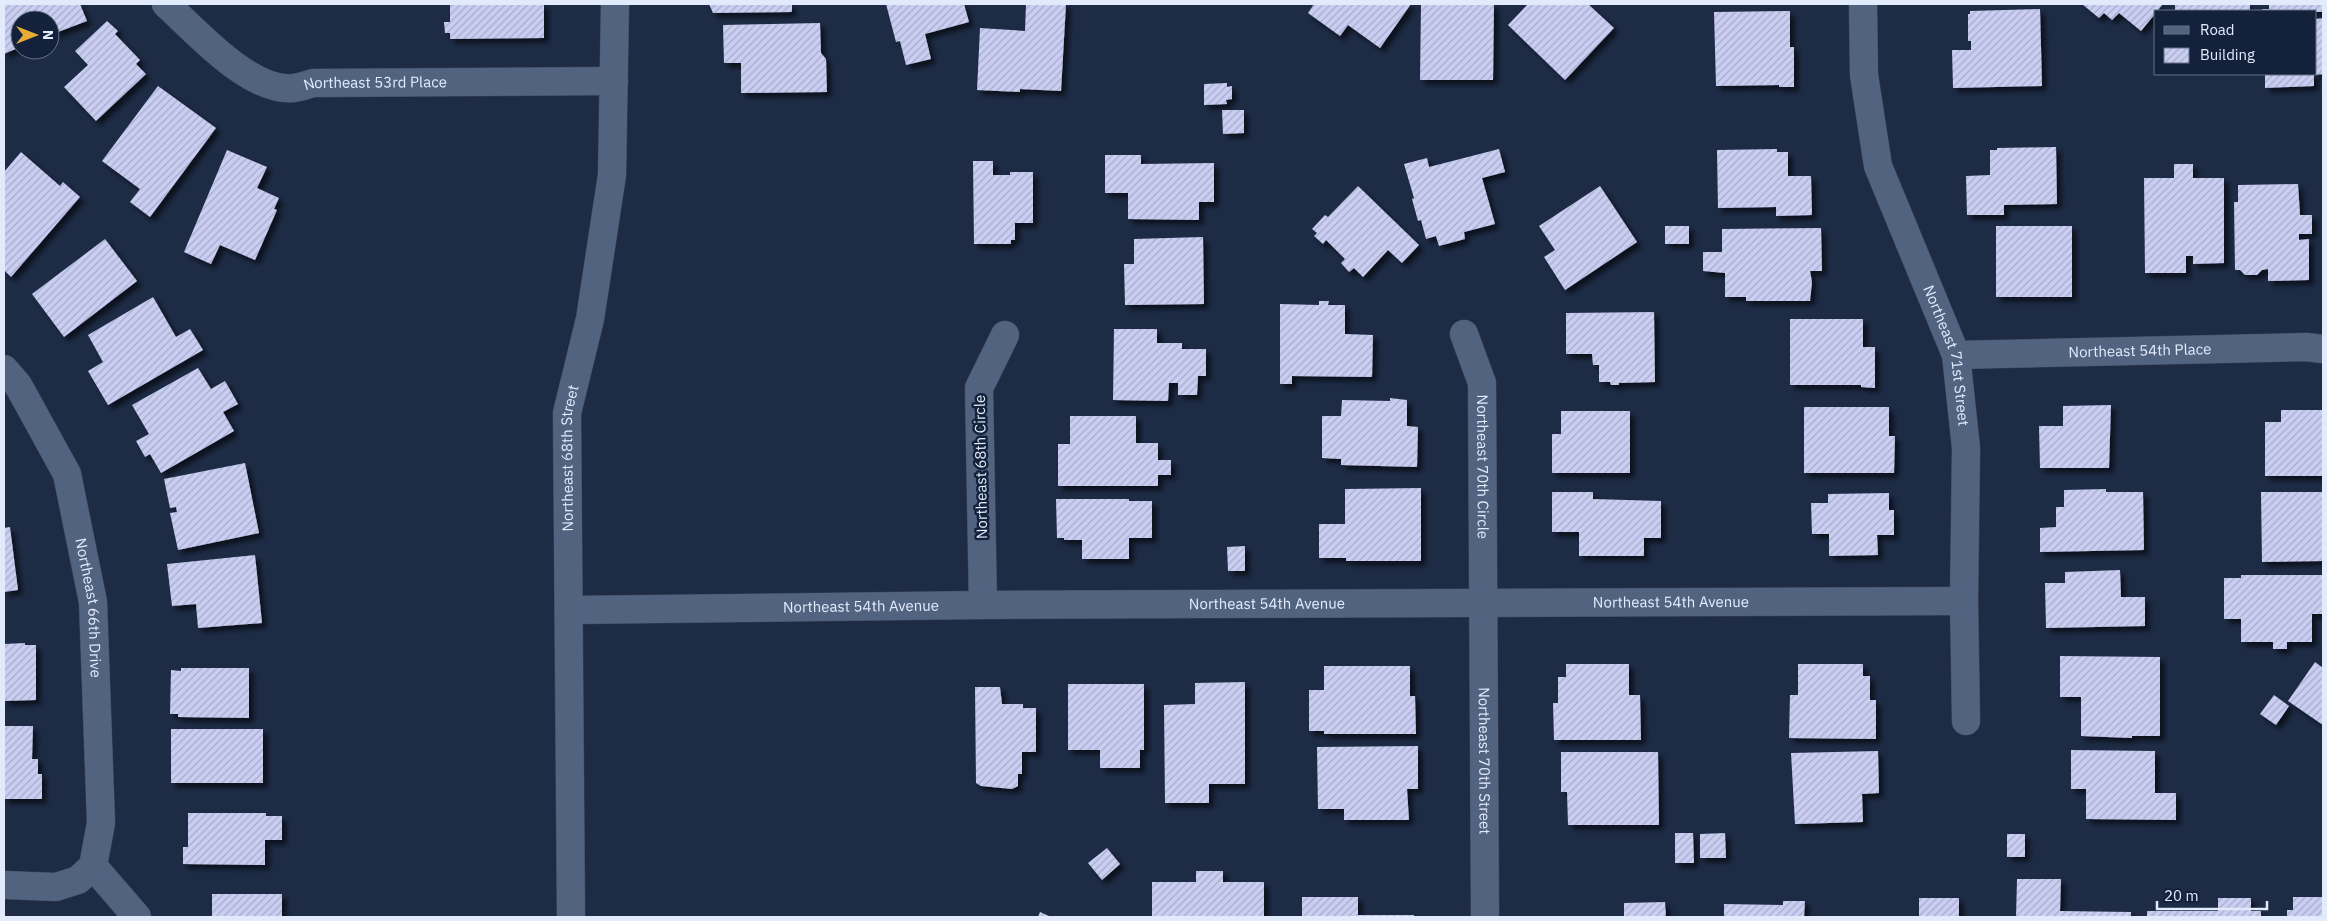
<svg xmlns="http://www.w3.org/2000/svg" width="2327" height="921" viewBox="0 0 2327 921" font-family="'IBM Plex Sans',sans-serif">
<defs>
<pattern id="building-hatch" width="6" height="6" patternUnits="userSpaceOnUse" patternTransform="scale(1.25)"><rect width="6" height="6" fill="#cacef2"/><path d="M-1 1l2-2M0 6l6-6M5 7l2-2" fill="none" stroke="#a8acc8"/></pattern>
<filter id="shadow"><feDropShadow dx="4.5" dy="4.5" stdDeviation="2.5" flood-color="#0009"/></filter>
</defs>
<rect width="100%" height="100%" fill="#1d2b45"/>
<!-- building -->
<g fill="url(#building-hatch)" filter="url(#shadow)">
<path d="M 4,4 L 80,4 L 87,21 L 50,35 L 50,20 L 20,20 L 20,47 L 4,54 Z"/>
<path d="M 450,4 L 544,4 L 544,38 L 450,39 L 450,33 L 445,33 L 444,22 L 450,22 Z"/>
<path d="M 709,4 L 792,4 L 792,12 L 713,13 Z"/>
<path d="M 886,4 L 964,4 L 969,22 L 925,34 L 931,59 L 906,65 L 900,41 L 896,42 Z"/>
<path d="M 1026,4 L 1066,4 L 1061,91 L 1020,89 L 1020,92 L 977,90 L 980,28 L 1025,31 Z"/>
<path d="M 1314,4 L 1411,4 L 1380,48 L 1348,25 L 1340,36 L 1308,13 Z"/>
<path d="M 1421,4 L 1494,4 L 1493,80 L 1420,80 Z"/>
<path d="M 1528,4 L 1588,4 L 1614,28 L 1565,80 L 1508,25 Z"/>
<path d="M 2082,4 L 2163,4 L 2141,31 L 2119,13 L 2112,20 L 2104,13 L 2099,18 Z"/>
<rect x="2175" y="4" width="75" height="7"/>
<path d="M 2269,4 L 2322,4 L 2323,12 L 2262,11 L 2262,9 L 2269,9 Z"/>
<path d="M 2040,9 L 2042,86 L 1953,88 L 1952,50 L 1971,50 L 1971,41 L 1968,41 L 1968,14 L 1970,14 L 1970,11 Z"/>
<path d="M 1790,11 L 1790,47 L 1794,47 L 1794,87 L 1779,87 L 1779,85 L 1716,86 L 1714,12 Z"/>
<path d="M 2323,18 L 2323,74 L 2316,75 L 2316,19 Z"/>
<path d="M 107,21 L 118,31 L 115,34 L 140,60 L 136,64 L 146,74 L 96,121 L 64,87 L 88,65 L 75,51 Z"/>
<path d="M 820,23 L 821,53 L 826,59 L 827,92 L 741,93 L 741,63 L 724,63 L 723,25 Z"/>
<path d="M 2265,74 L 2314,74 L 2314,86 L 2265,88 Z"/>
<path d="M 1227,83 L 1227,87 L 1232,86 L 1232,99 L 1226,100 L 1227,104 L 1204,105 L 1204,84 Z"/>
<path d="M 158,86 L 216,128 L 150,217 L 130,202 L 140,189 L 102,161 Z"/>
<path d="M 1222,110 L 1244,110 L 1244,133 L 1223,134 Z"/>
<path d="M 2056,147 L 2057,204 L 2004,205 L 2004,215 L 1967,215 L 1966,176 L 1990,175 L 1990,150 L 1997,150 L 1997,148 Z"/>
<path d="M 1499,149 L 1505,172 L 1482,178 L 1495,224 L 1464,232 L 1465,239 L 1439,246 L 1436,236 L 1426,239 L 1421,220 L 1418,221 L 1412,199 L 1414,198 L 1404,164 L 1427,158 L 1429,167 Z"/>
<path d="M 1777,149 L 1777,152 L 1788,152 L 1788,176 L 1811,176 L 1812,215 L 1776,216 L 1776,207 L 1718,208 L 1717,150 Z"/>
<path d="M 227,150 L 267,167 L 257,188 L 279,198 L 274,209 L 277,210 L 255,260 L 220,245 L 211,264 L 184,252 Z"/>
<path d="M 21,152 L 60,186 L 63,182 L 80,197 L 11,277 L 4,270 L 4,172 Z"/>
<path d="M 1105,155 L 1141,155 L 1141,164 L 1214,163 L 1214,202 L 1199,202 L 1199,220 L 1128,219 L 1128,193 L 1105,193 Z"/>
<path d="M 973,161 L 993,161 L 993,175 L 1010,175 L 1010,172 L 1033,172 L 1033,223 L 1015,223 L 1015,240 L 1011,240 L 1011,244 L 974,244 Z"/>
<path d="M 2174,164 L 2193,164 L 2193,178 L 2224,178 L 2224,263 L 2193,264 L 2193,256 L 2186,256 L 2186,273 L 2145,273 L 2144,178 L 2174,178 Z"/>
<path d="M 2298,184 L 2300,215 L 2312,215 L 2312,234 L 2299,234 L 2299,240 L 2309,239 L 2309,280 L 2268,281 L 2268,269 L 2262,270 L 2257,275 L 2245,275 L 2240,270 L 2235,270 L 2234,202 L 2238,202 L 2238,185 Z"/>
<path d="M 1358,186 L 1419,245 L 1402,263 L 1388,250 L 1363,277 L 1354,268 L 1349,272 L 1341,263 L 1345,259 L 1326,240 L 1323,244 L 1314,236 L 1317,233 L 1312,229 L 1325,215 L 1328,217 Z"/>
<path d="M 1600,186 L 1637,242 L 1565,290 L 1544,257 L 1555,250 L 1539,226 Z"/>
<rect x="1665" y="226" width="24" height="18"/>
<rect x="1996" y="226" width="76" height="71"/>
<path d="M 1821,228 L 1822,271 L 1810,271 L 1812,282 L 1810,301 L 1746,301 L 1746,297 L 1725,297 L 1725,273 L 1703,271 L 1703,252 L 1722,252 L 1722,229 Z"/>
<path d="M 1203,237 L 1204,304 L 1125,305 L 1124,264 L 1134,264 L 1134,239 Z"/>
<path d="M 105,239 L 137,281 L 64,337 L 32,294 Z"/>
<path d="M 153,297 L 176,337 L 190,329 L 203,350 L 108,405 L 88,371 L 103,362 L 88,335 Z"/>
<path d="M 1319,301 L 1329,301 L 1328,305 L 1345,305 L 1345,334 L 1373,335 L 1372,377 L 1292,376 L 1292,384 L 1280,384 L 1280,304 L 1319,305 Z"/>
<path d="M 1654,312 L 1655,382 L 1619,383 L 1619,385 L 1611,385 L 1610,382 L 1599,382 L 1599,365 L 1593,365 L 1592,354 L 1566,354 L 1566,313 Z"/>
<path d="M 1790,319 L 1863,319 L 1863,347 L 1875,347 L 1875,388 L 1861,387 L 1861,385 L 1790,385 Z"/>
<path d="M 1114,329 L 1157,329 L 1157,343 L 1182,343 L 1182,349 L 1206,349 L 1206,376 L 1198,376 L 1197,395 L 1178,395 L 1178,383 L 1169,383 L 1168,401 L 1113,400 Z"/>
<path d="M 198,368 L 211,389 L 225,381 L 238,404 L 223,412 L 234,431 L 161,473 L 150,454 L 145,457 L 136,441 L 149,434 L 132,405 Z"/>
<path d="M 1390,398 L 1407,400 L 1407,426 L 1418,427 L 1417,467 L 1341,465 L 1341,459 L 1322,458 L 1322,416 L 1341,416 L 1342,400 L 1390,401 Z"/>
<path d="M 2111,405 L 2109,468 L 2040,468 L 2039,426 L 2063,426 L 2063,406 Z"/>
<path d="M 1804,407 L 1889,407 L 1889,436 L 1895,436 L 1894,473 L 1804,473 Z"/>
<path d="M 2281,410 L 2323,410 L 2323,476 L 2265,476 L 2265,422 L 2281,422 Z"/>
<path d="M 1561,411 L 1630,411 L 1630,473 L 1552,473 L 1552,434 L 1561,434 Z"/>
<path d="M 1070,416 L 1136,416 L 1136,443 L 1158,443 L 1158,460 L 1171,460 L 1171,475 L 1158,475 L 1158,486 L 1058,486 L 1058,444 L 1070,444 Z"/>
<path d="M 245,463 L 259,533 L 178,550 L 170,513 L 177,512 L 176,507 L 170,508 L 164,479 Z"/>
<path d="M 1421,488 L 1421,561 L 1346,561 L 1346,558 L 1319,558 L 1319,524 L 1345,524 L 1345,489 Z"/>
<path d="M 2106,489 L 2106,492 L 2143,492 L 2144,550 L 2040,552 L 2040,528 L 2056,527 L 2056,507 L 2064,507 L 2064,490 Z"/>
<path d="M 1552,492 L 1593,492 L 1593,499 L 1661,501 L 1661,538 L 1644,538 L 1644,556 L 1579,556 L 1579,532 L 1552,532 Z"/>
<path d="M 2261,492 L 2323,492 L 2323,561 L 2262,562 Z"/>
<path d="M 1889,493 L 1889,510 L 1894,510 L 1894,535 L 1877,535 L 1878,555 L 1829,556 L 1829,534 L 1812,534 L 1811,503 L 1828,503 L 1828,494 Z"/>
<path d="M 1056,499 L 1129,499 L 1129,501 L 1152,501 L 1152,538 L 1129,538 L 1129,559 L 1082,559 L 1082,540 L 1064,540 L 1064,538 L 1057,538 Z"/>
<path d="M 10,527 L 18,590 L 4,592 L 4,528 Z"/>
<path d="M 1245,546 L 1245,571 L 1228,571 L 1227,547 Z"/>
<path d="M 255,555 L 262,623 L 198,628 L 196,604 L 172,606 L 167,564 Z"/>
<path d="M 2120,570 L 2121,597 L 2145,597 L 2145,626 L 2046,628 L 2045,583 L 2065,583 L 2065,572 Z"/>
<path d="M 2241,575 L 2322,575 L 2322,614 L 2312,614 L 2312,642 L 2287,642 L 2287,649 L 2273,649 L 2273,642 L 2241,642 L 2241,619 L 2224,619 L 2224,578 L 2241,578 Z"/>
<path d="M 25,643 L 25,645 L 36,645 L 36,700 L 4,701 L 4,644 Z"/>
<path d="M 2060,656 L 2160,657 L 2160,736 L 2132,736 L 2132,738 L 2081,736 L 2081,697 L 2060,697 Z"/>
<path d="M 2315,662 L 2323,668 L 2323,725 L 2288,701 Z"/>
<path d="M 1566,664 L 1629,664 L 1629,695 L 1640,695 L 1641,740 L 1554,740 L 1553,703 L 1558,703 L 1558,677 L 1566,677 Z"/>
<path d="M 1798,664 L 1863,664 L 1863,676 L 1870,676 L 1870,700 L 1876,700 L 1876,739 L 1789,738 L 1790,695 L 1798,695 Z"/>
<path d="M 1324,666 L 1410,666 L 1410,696 L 1415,696 L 1416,734 L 1324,734 L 1324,731 L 1309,731 L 1309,690 L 1324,690 Z"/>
<path d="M 181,668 L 249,668 L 249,718 L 178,717 L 178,714 L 170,714 L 171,670 L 181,671 Z"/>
<path d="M 1245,682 L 1245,784 L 1209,784 L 1209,803 L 1165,803 L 1164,705 L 1195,704 L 1195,683 Z"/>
<path d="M 1068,684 L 1144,684 L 1144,750 L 1140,750 L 1140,768 L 1100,768 L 1100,750 L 1068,750 Z"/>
<path d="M 975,687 L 1000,687 L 1002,704 L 1023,704 L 1023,708 L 1036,708 L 1036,752 L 1022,752 L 1022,774 L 1018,774 L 1018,786 L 1012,789 L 981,786 L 976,783 Z"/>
<path d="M 2274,695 L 2289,706 L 2276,725 L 2260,714 Z"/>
<path d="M 4,726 L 33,726 L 32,759 L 38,759 L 38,774 L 42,774 L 42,799 L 4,799 Z"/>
<rect x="171" y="729" width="92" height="54"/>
<path d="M 1418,746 L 1418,789 L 1407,789 L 1409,820 L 1344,820 L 1344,809 L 1318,809 L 1317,747 Z"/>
<path d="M 2071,750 L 2155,751 L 2155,793 L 2176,793 L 2176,820 L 2086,819 L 2086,789 L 2071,789 Z"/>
<path d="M 1878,751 L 1879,793 L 1862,794 L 1863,822 L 1795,824 L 1791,753 Z"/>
<path d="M 1561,752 L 1658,752 L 1659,825 L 1568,825 L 1567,792 L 1561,792 Z"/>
<path d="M 188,813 L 266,813 L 266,816 L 282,816 L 282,840 L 265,840 L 265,865 L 183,864 L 183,847 L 188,847 Z"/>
<path d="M 1675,833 L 1693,833 L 1694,863 L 1675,863 Z"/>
<path d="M 1725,833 L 1726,858 L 1700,858 L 1700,834 Z"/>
<rect x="2007" y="834" width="18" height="23"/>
<path d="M 1107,848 L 1120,864 L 1102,880 L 1088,863 Z"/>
<path d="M 1196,871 L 1223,871 L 1223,882 L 1264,882 L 1264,917 L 1152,917 L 1152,882 L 1196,882 Z"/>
<path d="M 2017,879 L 2061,879 L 2060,911 L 2131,912 L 2131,917 L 2016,917 Z"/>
<rect x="212" y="894" width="70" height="23"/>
<path d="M 1302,897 L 1358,897 L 1358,915 L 1414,915 L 1414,917 L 1302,917 Z"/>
<path d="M 2293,897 L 2323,897 L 2323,917 L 2287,917 L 2287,910 L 2293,910 Z"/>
<rect x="1919" y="898" width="40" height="19"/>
<path d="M 2218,898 L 2251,898 L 2251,911 L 2261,911 L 2261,917 L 2147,917 L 2147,911 L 2218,911 Z"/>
<path d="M 1783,901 L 1805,901 L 1804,917 L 1724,917 L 1724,904 L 1783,905 Z"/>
<path d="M 1665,902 L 1666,917 L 1624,917 L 1624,903 Z"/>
<path d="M 1040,912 L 1051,917 L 1038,917 Z"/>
</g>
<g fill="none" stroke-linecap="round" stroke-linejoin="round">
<!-- minor casing -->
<g stroke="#3b475c" stroke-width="29">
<g id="minor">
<path id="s1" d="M 166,4 C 196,31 250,93 294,88 C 300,87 307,85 313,83 L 614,81"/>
<path id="s2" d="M 1863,4 L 1864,75 L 1878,166 L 1956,355 L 1966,448 L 1964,601 L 1966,721"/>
<path id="s3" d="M 1464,334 L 1482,383 L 1485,917"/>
<path id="s4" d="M 1956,355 L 2306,347 L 2323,349"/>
<path id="s5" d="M 4,369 L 18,385 L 67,474 L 93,602 L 101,823 L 93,866"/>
<path d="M 983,605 L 979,388 L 1005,335"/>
<path id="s6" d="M 569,610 L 983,605 L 1964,601"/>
<path d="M 93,866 L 137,917"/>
<path d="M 4,885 L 56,887 L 78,880 L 93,866"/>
<path id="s7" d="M 571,917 L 567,413 L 590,319 L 612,175 L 615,4"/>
</g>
</g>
<!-- minor -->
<use href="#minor" stroke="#526380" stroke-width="28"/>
</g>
<g text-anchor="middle" stroke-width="5" stroke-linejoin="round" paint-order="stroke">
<!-- street labels -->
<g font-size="15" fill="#e1ebfc" stroke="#13213a">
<text dy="5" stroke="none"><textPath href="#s1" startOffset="239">Northeast 53rd Place</textPath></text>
<text dy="5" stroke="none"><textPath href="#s4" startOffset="184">Northeast 54th Place</textPath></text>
<text dy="5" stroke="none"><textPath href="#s2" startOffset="366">Northeast 71st Street</textPath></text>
<text dy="5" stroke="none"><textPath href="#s7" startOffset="459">Northeast 68th Street</textPath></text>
<text transform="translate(981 467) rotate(-91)" y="5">Northeast 68th Circle</text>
<text dy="5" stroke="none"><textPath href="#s3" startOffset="136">Northeast 70th Circle</textPath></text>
<text dy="5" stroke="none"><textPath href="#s6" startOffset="1102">Northeast 54th Avenue</textPath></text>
<text dy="5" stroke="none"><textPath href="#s6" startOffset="698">Northeast 54th Avenue</textPath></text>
<text dy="5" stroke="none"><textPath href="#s6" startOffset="292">Northeast 54th Avenue</textPath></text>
<text dy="5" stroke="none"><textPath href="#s5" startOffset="259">Northeast 66th Drive</textPath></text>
<text dy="5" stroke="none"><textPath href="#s3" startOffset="430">Northeast 70th Street</textPath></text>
</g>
</g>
<!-- border -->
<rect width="2327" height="921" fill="none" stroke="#e1ebfc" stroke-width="10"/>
<!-- legend -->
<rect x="2154" y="10" width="162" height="65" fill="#13213a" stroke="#657288"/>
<rect x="2164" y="26" width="25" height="8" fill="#526380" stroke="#657288"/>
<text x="2200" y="35" font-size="15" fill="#e1ebfc">Road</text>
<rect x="2164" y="48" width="25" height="15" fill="url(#building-hatch)" stroke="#657288"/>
<text x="2200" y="60" font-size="15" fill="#e1ebfc">Building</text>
<!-- north arrow -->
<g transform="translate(35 35) rotate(90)"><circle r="24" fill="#13213a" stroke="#657288"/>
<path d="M0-4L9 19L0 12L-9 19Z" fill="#e6ac36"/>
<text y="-8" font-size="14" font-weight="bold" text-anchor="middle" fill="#e1ebfc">N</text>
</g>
<!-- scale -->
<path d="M2157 901v8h110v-8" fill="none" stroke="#e1ebfc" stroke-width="2.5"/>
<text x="2164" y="901" font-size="15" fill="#e1ebfc" stroke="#13213a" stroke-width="4" paint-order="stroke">20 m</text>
</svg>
